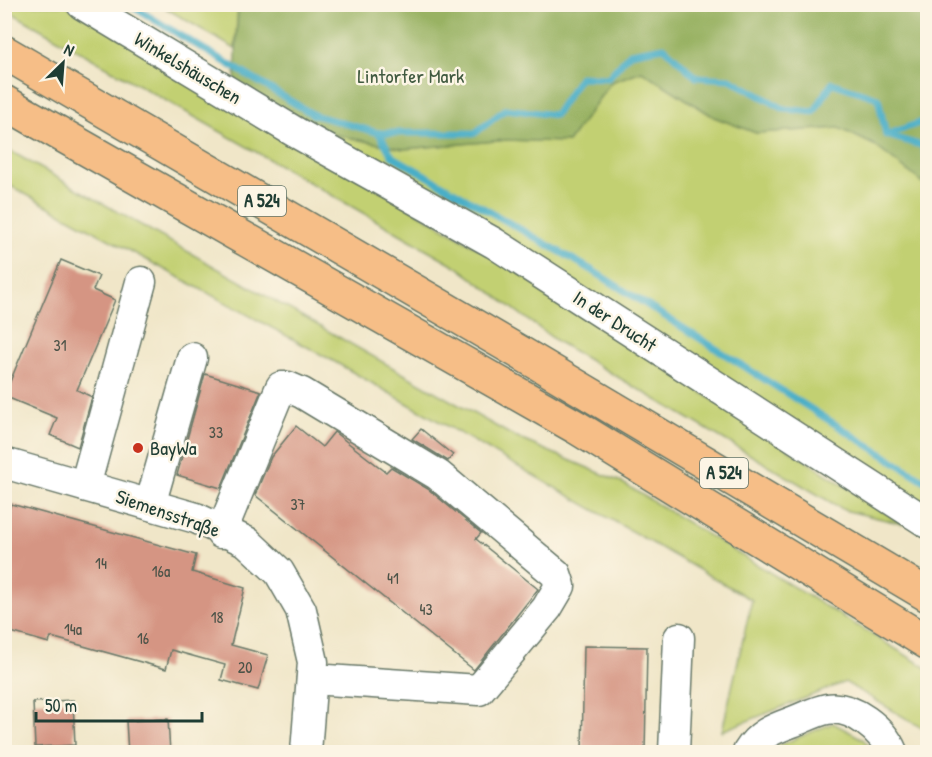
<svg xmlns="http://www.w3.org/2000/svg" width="932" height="757" viewBox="0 0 932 757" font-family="'Patrick Hand',sans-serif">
<rect width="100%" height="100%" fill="#fcf5e5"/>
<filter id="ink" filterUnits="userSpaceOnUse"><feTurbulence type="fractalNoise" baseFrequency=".0167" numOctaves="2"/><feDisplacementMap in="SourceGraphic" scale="12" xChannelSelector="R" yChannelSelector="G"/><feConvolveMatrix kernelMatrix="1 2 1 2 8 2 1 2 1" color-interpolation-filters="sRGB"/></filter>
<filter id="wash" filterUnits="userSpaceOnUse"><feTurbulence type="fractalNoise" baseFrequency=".008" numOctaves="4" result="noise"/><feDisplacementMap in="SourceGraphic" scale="24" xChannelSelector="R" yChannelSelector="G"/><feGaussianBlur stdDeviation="1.35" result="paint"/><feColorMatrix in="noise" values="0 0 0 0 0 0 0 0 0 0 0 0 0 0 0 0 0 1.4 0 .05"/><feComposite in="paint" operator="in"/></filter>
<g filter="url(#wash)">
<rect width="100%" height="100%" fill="#f0e6c8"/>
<!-- green -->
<g fill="#c2d072" stroke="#708653" stroke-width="1.5">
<path d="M 5,5 L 66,5 L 505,264 L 903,524 L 844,510 L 558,342 L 456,266 L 5,9 Z"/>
<path d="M 160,5 L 238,5 L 235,49 Z"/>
<path d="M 642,71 L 714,117 L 756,133 L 839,128 L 874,145 L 927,186 L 927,510 L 313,130 L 403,149 L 507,140 L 568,142 L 611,82 Z"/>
<path d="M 5,148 L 515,437 L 621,482 L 927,668 L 927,731 L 845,682 L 722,731 L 752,600 L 335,362 L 5,183 Z"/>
<path d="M 833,723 L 863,739 L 872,750 L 870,752 L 763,752 Z"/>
</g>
<!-- forest -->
<path fill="#99b264" stroke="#5c784c" stroke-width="1.5" d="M 238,5 L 927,5 L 927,186 L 874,145 L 839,128 L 756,133 L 714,117 L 642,71 L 611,82 L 568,142 L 507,140 L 403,149 L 313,130 L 235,80 Z"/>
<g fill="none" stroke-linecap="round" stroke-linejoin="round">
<!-- stream -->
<g stroke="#48aec7" stroke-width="7">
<path d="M 128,4 L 314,115 L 379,133 L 475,133 L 506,109 L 555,115 L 580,77 L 608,78 L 630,53 L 664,47 L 696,77 L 730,79 L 784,109 L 814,112 L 832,83 L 878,98 L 886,135 L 923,146 L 928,161"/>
<path d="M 379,133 L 392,156 L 590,269 L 928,483"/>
<path d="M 886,135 L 928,120"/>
</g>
</g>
<g id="blocks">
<!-- building -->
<g fill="#d59583">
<path d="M 61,260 L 99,276 L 93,290 L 115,300 L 77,390 L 92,397 L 78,447 L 50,435 L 57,418 L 4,396 Z"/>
<path d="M 205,374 L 261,391 L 221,488 L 177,475 Z"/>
<path d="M 296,426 L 322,447 L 334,432 L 386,472 L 391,467 L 428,489 L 481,533 L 476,539 L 538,589 L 474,670 L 255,495 L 271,457 Z"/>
<path d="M 421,429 L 453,455 L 448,461 L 412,439 Z"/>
<path d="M 11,504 L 196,555 L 192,572 L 245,588 L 231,645 L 268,655 L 258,690 L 221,680 L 225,665 L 171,650 L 166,669 L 51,637 L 49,643 L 4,630 L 4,521 Z"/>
<path d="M 584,646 L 647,647 L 645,753 L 582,753 Z"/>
<path d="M 73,700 L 75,745 L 35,747 L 33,702 Z"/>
<path d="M 168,719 L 170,753 L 128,753 L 126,721 Z"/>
</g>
</g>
</g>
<g filter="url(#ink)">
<use href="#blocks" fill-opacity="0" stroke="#687868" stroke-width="1.5"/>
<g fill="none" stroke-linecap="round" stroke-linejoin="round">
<!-- minor casing -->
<g stroke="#687868" stroke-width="33">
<g id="minor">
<path d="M 82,4 L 295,132 L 494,243 L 928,523"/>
<path d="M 4,463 L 196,518 L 247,542 L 279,572 L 301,610 L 313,662 L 306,752"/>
<path d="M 85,486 L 141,282"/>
<path d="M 150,505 L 192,358"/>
<path d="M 221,533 L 278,394 L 281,387 L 288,387 L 302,393 L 438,475 L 556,574 L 560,586 L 547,608 L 479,690 L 312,679"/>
<path d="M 674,752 L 679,638"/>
<path d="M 748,752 C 759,734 773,729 792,722 C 803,718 816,711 827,709 C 853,705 883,730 892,752"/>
</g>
</g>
<!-- highway casing -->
<g stroke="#687868" stroke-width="36">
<g id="highway">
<path d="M 4,52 L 519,352 L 928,595"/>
<path d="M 4,102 L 576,427 L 928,643"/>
</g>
</g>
<!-- minor -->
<use href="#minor" stroke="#fff" stroke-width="30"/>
<!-- highway -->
<use href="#highway" stroke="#f6be87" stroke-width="33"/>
</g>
</g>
<!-- markers -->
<circle fill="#c8321e" stroke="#fcf5e5" stroke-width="2" cx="138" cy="448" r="6"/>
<g text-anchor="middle" stroke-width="5" stroke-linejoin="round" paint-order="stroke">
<!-- number labels -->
<g font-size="16" fill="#4c5348">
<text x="60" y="351">31</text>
<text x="216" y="438">33</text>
<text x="298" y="510">37</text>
<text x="101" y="569">14</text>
<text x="161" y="577">16a</text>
<text x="393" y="584">41</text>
<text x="426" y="615">43</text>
<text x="217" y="623">18</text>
<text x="73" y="635">14a</text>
<text x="143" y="644">16</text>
<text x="245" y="673">20</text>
</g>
<!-- shield labels -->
<g fill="#fcf5e5" stroke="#617469" stroke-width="1.5">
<rect x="238" y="186" width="48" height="30" rx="4.5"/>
<rect x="700" y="458" width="48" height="30" rx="4.5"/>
</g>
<g font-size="18" font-weight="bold" fill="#1f3d34">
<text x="262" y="207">A 524</text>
<text x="724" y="479">A 524</text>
</g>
<!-- street labels -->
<g font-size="20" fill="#1f3d34" stroke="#fcf5e5">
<text transform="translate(188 68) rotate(31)" y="7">Winkelshäuschen</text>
<text transform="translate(615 321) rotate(33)" y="7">In der Drucht</text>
<text transform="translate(168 513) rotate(19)" y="7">Siemensstraße</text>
</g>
<!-- park labels -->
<g font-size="20" fill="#405a40" stroke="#fcf5e5">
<text x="411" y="83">Lintorfer Mark</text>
</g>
<!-- poi labels -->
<g font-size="20" fill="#1f3d34" stroke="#fcf5e5" text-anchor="start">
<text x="150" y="455">BayWa</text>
</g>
</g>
<!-- margin -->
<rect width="932" height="757" fill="none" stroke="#fcf5e5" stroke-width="24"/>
<!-- north arrow -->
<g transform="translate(63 63) rotate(25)" stroke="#fcf5e5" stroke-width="4.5" paint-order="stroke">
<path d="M0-4.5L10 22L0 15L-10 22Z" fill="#1f3d34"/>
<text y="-9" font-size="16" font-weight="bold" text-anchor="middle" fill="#1f3d34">N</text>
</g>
<!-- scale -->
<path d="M36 712v9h166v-9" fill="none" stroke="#1f3d34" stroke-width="3"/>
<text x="45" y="712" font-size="18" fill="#1f3d34" stroke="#fcf5e5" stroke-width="4.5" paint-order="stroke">50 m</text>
</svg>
